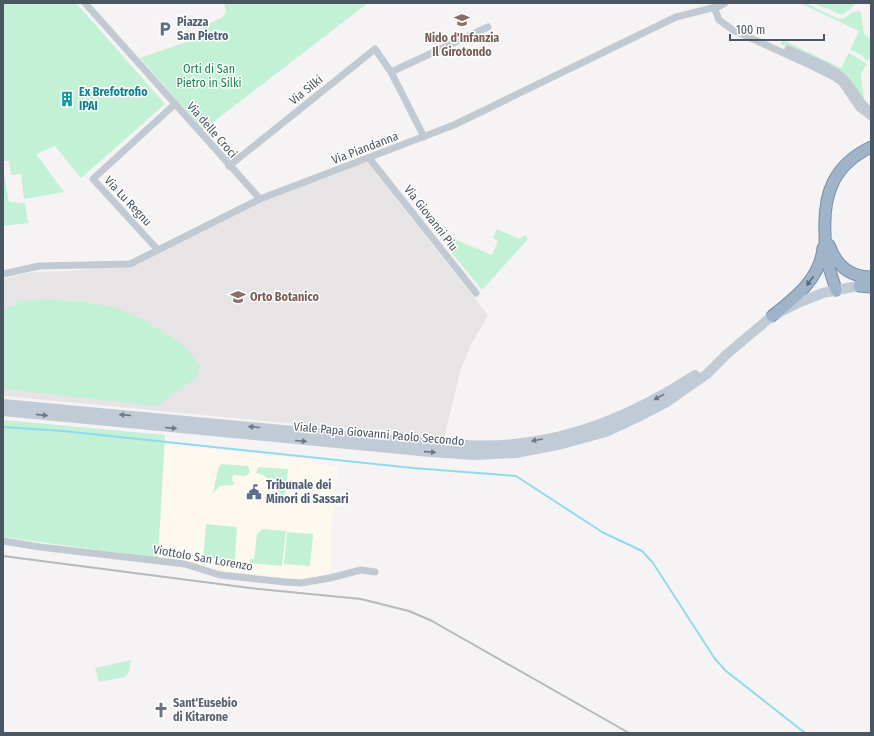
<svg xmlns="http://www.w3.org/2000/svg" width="874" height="736" viewBox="0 0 874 736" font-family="'Fira Sans Condensed',sans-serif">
<rect width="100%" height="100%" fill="#f5f3f3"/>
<!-- commercial -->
<path fill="#fdf9ef" d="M 165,444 L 313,460 L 313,463 L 338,467 L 331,532 L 331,569 L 327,575 L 294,579 L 230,571 L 198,563 L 158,558 Z"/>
<!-- education -->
<path fill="#e6e4e5" d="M 367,162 L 488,315 L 471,345 L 461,368 L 444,438 L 3,396 L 3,279 L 32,272 L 70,271 L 131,263 L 162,252 L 257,204 Z"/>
<!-- green -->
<g fill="#c3f1d5">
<path d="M 3,3 L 76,3 L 165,104 L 81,178 L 55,146 L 36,154 L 64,192 L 24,199 L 21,174 L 11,175 L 9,161 L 3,161 Z"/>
<path d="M 224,3 L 368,3 L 203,130 L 140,58 L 204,36 L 203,32 L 204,31 L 202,27 L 223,17 L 226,11 Z"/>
<path d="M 800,3 L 805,3 L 839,19 L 843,19 L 853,12 L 857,12 L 858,10 L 861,12 L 864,34 L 871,39 L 871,56 L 868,61 L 860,54 L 850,50 L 859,31 Z"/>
<path d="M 813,3 L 854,3 L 854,6 L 842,15 Z"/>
<path d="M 783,40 L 841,68 L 849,53 L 867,64 L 861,73 L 864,101 L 835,69 L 780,44 Z"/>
<path d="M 3,169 L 9,202 L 25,203 L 28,223 L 3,226 Z"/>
<path d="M 497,229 L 519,239 L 525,235 L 528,239 L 482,290 L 446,246 L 451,242 L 455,244 L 456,240 L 492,255 L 498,241 L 493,238 Z"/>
<path d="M 51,300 L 86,302 L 119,309 L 142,319 L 183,345 L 200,366 L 196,378 L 156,406 L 3,389 L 3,309 L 17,305 L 16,301 Z"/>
<path d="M 3,420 L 165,435 L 158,558 L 3,537 Z"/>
<path d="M 221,464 L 248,466 L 250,473 L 245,476 L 233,475 L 232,481 L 234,482 L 234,485 L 220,486 L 213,493 L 218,468 Z"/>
<path d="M 258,467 L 288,469 L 285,497 L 283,498 L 276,489 L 278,488 L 280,480 L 266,478 L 264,475 L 256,473 Z"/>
<path d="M 206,524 L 237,527 L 235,561 L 203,558 Z"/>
<path d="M 262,529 L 286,531 L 282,566 L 249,563 L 250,559 L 254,559 L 257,534 Z"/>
<path d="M 287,532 L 313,534 L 310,566 L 284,564 Z"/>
<path d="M 131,660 L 129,672 L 125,677 L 99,682 L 95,668 Z"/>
</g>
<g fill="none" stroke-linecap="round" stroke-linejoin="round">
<!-- stream -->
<path stroke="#90daee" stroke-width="2" d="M 3,427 L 63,431 L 413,468 L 516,476 L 602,532 L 642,551 L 653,563 L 715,659 L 726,671 L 805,733"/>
<!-- trunk casing -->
<g stroke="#7690ad" stroke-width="13">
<g id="trunk">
<path d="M 829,245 C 836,265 849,277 871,277"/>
<path d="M 859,286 L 871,287"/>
<path d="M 836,290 C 833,279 828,267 826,255 C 825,248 825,240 825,233 C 823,193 834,165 871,147"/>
<path d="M 772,316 C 795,298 820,279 823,248"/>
</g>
</g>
<!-- minor -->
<g stroke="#c1cad2" stroke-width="7">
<path d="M 85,3 L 260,199"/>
<path d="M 714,7 L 719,20 L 733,30 L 810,65 L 834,77 L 842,83 L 859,108 L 871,117"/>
<path d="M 788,49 C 803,56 836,68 846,80 C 856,91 858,101 871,111"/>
<path d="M 391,72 L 488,27"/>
<path d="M 369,158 L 476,293"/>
<path d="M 229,166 L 375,49 L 391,72 L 424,137"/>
<path d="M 158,250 L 93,179 L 175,104"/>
<path d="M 3,274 L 39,266 L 130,264 L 260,199 L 454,125 L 676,17 L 720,6 L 725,3"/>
<path d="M 3,541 L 40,547 L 185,564 L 220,575 L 285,582 L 301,583 L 330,578 L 361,570 L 375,572"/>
</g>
<!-- secondary -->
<g stroke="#c1cbd6" stroke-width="10">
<path d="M 3,404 C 111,414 218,424 326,434 C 361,437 397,441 433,443 C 460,445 487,447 514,444 C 581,438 640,411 695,375"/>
<path d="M 3,411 L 430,452 L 474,455 L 516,453 L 562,444 L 606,432 L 636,418 L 667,402 L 707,374 L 727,354 L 772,316 L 800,302 L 823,293 L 867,284"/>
</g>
<!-- trunk -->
<use href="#trunk" stroke="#9fb4c9" stroke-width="11"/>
<!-- rail -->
<path stroke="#b5b8bd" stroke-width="2" d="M 3,556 L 250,588 L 361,599 L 409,611 L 432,621 L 629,733"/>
</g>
<!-- one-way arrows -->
<defs><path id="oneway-solid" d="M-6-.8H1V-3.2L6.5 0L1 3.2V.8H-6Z"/></defs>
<use fill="#5b6976" href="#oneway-solid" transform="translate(810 281) rotate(127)"/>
<g fill="#6e7984">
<use href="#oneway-solid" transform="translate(659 397) rotate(151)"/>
<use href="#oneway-solid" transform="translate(42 415) rotate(6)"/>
<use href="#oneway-solid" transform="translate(125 415) rotate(-175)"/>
<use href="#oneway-solid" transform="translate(254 427) rotate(-175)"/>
<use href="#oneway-solid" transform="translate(171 428) rotate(5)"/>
<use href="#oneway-solid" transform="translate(537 440) rotate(170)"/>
<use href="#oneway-solid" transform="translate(301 441) rotate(5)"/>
<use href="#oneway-solid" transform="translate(430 452) rotate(4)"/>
</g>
<!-- icons -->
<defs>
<g id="school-bare" transform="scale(1.2)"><path d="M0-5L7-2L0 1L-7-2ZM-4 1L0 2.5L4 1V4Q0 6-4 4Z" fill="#8d6e63" stroke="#fff" stroke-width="2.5" paint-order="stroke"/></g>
<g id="parking-bare" transform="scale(1.2)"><path d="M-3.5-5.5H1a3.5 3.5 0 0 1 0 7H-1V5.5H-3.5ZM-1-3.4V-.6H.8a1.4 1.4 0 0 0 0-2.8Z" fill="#5c6f8a" stroke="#fff" stroke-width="2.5" paint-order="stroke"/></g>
<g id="building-bare" transform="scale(1.2)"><path d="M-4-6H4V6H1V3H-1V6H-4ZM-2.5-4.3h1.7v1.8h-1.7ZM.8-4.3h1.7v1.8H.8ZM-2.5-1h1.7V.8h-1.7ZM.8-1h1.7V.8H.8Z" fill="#0f9aa8" stroke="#fff" stroke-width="2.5" paint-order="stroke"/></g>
<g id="university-bare" transform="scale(1.2)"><path d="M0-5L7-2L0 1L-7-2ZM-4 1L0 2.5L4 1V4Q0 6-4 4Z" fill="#8d6e63" stroke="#fff" stroke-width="2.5" paint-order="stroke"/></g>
<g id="civic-bare" transform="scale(1.2)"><path d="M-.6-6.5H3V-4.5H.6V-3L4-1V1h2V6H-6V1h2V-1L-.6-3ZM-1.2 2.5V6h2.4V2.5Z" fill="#5c6f8a" stroke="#fff" stroke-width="2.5" paint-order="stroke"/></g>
<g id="church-bare" transform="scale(1.2)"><path d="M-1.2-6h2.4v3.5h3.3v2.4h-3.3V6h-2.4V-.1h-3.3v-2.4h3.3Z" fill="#6b7280" stroke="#fff" stroke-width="2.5" paint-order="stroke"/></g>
</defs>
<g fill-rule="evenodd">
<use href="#school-bare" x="462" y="20"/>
<use href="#parking-bare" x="165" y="29"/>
<use href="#building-bare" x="67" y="99"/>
<use href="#university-bare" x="238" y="297"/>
<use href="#civic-bare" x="254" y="492"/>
<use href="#church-bare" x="161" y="710"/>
</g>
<g text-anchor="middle" stroke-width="3" stroke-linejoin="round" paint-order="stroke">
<!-- service labels -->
<g font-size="12" font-weight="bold" fill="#4e5e75" stroke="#fff" text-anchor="start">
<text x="177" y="26">Piazza<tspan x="177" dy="14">San Pietro</tspan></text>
<text x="266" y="489">Tribunale dei<tspan x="266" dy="14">Minori di Sassari</tspan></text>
</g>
<!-- education labels -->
<g font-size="12" font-weight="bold" fill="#785e54" stroke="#fff">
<text x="462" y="42">Nido d'Infanzia<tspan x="462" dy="14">Il Girotondo</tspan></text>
<text x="250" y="301" text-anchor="start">Orto Botanico</text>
</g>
<!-- park labels -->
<g font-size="12" fill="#17864f" stroke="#fff">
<text x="209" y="73">Orti di San<tspan x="209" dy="14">Pietro in Silki</tspan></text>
</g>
<!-- street labels -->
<g font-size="12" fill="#4a5661" stroke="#fff">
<text transform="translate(306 90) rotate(-39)" y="4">Via Silki</text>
<text transform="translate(212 130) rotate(49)" y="4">Via delle Croci</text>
<text transform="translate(365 148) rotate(-21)" y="4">Via Piandanna</text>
<text transform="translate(128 201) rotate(47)" y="4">Via Lu Regnu</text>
<text transform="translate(431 218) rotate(52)" y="4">Via Giovanni Piu</text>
<text transform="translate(379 434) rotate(5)" y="4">Viale Papa Giovanni Paolo Secondo</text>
<text transform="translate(203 558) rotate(10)" y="4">Viottolo San Lorenzo</text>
</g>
<!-- culture labels -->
<g font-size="12" font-weight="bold" fill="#0d838f" stroke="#fff" text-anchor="start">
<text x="79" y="96">Ex Brefotrofio<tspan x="79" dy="14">IPAI</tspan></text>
</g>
<!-- worship labels -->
<g font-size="12" font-weight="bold" fill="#5b616d" stroke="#fff" text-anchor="start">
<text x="173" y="707">Sant'Eusebio<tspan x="173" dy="14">di Kitarone</tspan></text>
</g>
</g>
<!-- border -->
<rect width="874" height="736" fill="none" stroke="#4a5661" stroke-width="8"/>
<!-- scale -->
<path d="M730 34v6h94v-6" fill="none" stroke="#4a5661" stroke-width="2"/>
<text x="736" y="34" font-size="12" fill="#4a5661" stroke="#ffffff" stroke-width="3" paint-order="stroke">100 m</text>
</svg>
